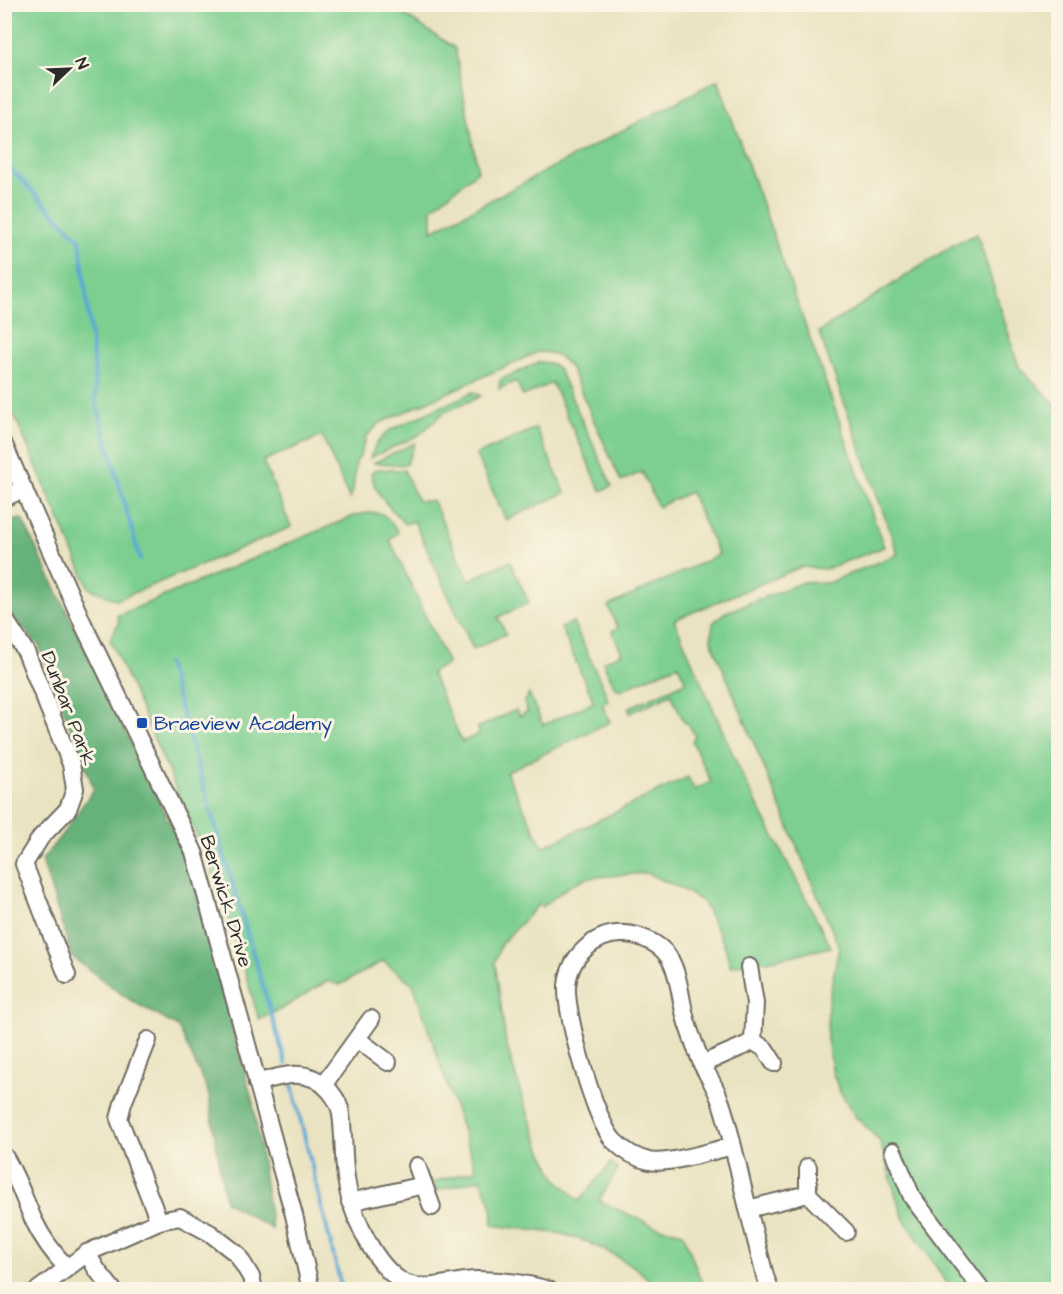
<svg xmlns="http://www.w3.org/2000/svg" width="1063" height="1294" viewBox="0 0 1063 1294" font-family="'Architects Daughter',sans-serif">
<rect width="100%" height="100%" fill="#fcf5e5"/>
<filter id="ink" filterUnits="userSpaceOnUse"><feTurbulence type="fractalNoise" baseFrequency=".0167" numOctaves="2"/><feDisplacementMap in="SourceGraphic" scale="12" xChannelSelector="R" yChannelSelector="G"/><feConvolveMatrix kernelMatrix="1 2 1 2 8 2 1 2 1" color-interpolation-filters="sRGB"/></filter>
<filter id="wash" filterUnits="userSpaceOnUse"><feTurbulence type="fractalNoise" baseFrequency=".008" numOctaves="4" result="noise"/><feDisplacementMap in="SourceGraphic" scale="24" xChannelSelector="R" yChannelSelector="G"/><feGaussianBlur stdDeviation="1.35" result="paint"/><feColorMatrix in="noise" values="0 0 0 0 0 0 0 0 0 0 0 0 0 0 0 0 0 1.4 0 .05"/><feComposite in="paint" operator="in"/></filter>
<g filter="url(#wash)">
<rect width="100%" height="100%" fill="#eae3c1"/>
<!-- green -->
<g fill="#7dcf90" stroke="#547d5e" stroke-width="1.5">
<path d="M 4,5 L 389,5 L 455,48 L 478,171 L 432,208 L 432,231 L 718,80 L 884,547 L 826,569 L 801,567 L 674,620 L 743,777 L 831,947 L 767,961 L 752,961 L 730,966 L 725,946 L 703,902 L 682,889 L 647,873 L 585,878 L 568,887 L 542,907 L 539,904 L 501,944 L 495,962 L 506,1043 L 522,1097 L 542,1151 L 556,1178 L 579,1201 L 611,1163 L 618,1169 L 599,1201 L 654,1226 L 683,1233 L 704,1289 L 659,1289 L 636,1268 L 616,1256 L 590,1243 L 563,1234 L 492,1225 C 495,1206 488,1196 480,1179 L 436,1191 L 433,1182 L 476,1170 L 413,984 L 383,961 L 340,985 L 327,981 L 285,1007 L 259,1020 L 237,943 L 212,870 L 110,639 L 119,622 L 117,616 L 356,515 C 381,511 384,510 398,532 L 390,540 L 448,664 L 431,672 L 462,742 L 479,734 L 477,728 L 516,710 L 519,716 L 528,712 L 524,703 L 529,694 L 543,725 L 594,702 L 561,628 L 573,622 L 605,691 L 608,701 L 602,704 L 610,722 L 506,772 L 543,847 L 688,777 L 694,790 L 711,782 L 692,741 L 695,736 L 689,725 L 684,722 L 671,694 L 630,713 L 628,708 L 686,682 L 678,665 L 620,690 L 615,688 L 603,662 L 622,653 L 612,631 L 618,628 L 608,606 L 719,555 L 690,492 L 658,507 L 642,472 L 621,481 L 570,367 C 559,355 554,352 538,352 L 380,423 L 366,437 L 360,456 L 356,462 L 353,491 L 350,500 L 322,436 L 263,461 L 291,527 L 117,600 L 89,588 L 5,394 Z"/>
<path d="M 977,234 L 1019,367 L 1058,407 L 1058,1289 L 951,1289 L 904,1219 L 897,1199 L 880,1141 L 855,1116 L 840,1092 L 833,1074 L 827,1039 L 828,1004 L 839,947 L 711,640 L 713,623 L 724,613 L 803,582 L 828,583 L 898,554 L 819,332 L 955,244 Z"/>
<path d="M 539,362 L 550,363 L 558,368 L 612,486 L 601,491 L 552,383 L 523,396 L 516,381 L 499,389 L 500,380 Z"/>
<path d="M 473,392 L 481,396 L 443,413 L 419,435 L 370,458 L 376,444 L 388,431 Z"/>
<path d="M 536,428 L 565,493 L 506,520 L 476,455 Z"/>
<path d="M 415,443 L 406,465 L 373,463 Z"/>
<path d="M 377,469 L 404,470 L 418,501 L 433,501 L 469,580 L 510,561 L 529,603 L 498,617 L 506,634 L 473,649 L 414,521 L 405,524 C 391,509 375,494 371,473 Z"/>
</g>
<!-- forest -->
<path fill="#66b27a" stroke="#486e52" stroke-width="1.5" d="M 22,519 L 185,855 L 207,932 L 253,1103 L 272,1229 L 225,1201 L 208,1091 L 178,1027 L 127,998 L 72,957 L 42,860 L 67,828 L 94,789 L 39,646 L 5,607 L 4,522 Z"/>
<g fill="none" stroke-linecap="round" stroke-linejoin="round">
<!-- stream -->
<g stroke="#5aa8d4" stroke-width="4">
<path d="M 4,162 L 80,240 L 94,366 L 96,402 L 140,559"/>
<path d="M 167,663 L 286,1064"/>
<path d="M 292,1085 L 342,1290"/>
</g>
</g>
</g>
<g filter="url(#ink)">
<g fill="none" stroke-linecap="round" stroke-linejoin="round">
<!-- minor casing -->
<g stroke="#6e6b60" stroke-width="20">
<g id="minor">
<path d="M 4,445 L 84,626 L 194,852 L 294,1215 L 311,1290"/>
<path d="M 4,498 L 24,489"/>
<path d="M 4,618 L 26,652 L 71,764 L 75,789 L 68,809 L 41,837 L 24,864 L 67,975"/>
<path d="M 357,1039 L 388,1062"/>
<path d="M 148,1040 L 123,1103 L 119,1119 L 159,1221"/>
<path d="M 753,1041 L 765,1049 L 774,1063"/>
<path d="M 702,1064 L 746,1045 L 753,1041 L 755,1003 L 749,967"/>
<path d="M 257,1083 C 283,1075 308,1067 329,1090 C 335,1097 340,1105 341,1114 C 344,1135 343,1157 346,1178 C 350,1211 372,1262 401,1281 C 423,1294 452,1280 477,1280 C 501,1280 526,1283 549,1290"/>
<path d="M 324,1084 L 371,1019"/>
<path d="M 733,1146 C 711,1151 669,1165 649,1161 C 636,1158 623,1150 614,1141 C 595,1121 565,1014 567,986 C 569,957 595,932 625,934 C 640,935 659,943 668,956 C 681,976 680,1004 688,1026 C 692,1038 697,1051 702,1064 C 708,1076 716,1088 720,1100 C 728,1121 732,1145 738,1166 C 746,1203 756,1240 765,1276 L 770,1290"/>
<path d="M 893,1151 L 912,1197 L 982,1290"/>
<path d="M 4,1156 C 17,1176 24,1199 34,1221 C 42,1238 54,1254 67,1268"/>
<path d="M 417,1166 L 432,1207"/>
<path d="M 808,1167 L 808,1194 L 846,1232"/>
<path d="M 350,1202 L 424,1185"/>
<path d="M 748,1209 L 808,1194"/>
<path d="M 87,1253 L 97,1270 L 113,1290"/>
<path d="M 38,1290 L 87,1253 L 159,1221 L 180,1217 L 210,1233 L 237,1254 L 251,1277 L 254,1290"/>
</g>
</g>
<!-- minor -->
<use href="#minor" stroke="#fff" stroke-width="16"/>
</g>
</g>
<!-- markers -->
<rect fill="#1a4fb4" stroke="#fcf5e5" stroke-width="2" x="136" y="717" width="12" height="12" rx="3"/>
<g text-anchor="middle" stroke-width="6" stroke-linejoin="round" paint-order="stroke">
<!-- street labels -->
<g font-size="20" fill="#2b2b2b" stroke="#fcf5e5">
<text transform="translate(69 708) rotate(69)" y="7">Dunbar Park</text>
<text transform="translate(227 901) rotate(73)" y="7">Berwick Drive</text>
</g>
<!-- transit labels -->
<g font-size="20" fill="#164399" stroke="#fcf5e5" text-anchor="start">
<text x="154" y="730">Braeview Academy</text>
</g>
</g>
<!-- margin -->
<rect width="1063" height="1294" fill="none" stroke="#fcf5e5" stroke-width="24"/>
<!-- north arrow -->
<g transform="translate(69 69) rotate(67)" stroke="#fcf5e5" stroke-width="4.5" paint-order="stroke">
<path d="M0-4.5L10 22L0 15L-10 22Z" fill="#2b2b2b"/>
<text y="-9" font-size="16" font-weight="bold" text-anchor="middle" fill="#2b2b2b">N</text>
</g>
</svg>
